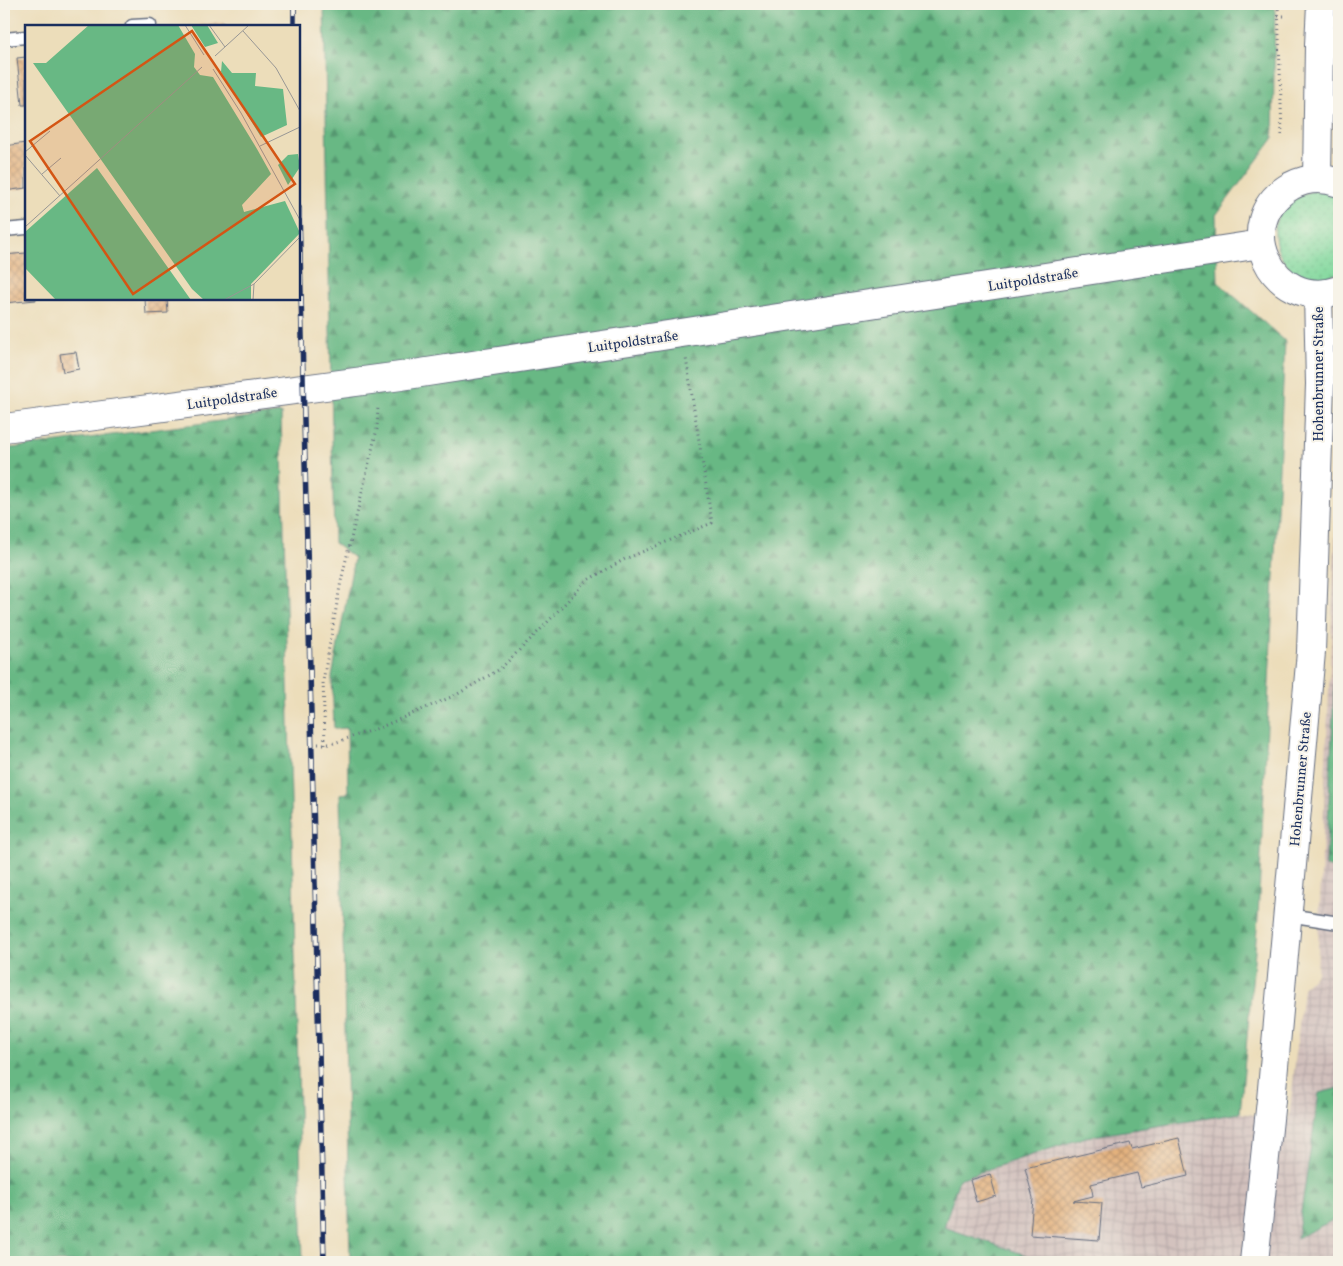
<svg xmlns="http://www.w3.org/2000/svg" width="1343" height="1266" viewBox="0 0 1343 1266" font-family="Vollkorn,serif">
<defs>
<pattern id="industrial-grid" width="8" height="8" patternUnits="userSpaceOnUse" patternTransform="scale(1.25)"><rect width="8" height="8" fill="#d1c0bc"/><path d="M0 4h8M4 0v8" fill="none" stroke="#b3a5a4"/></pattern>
<pattern id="grass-dots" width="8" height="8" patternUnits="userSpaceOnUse" patternTransform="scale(1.25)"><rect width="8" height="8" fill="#81d89d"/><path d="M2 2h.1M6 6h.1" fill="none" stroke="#6fba8a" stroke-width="1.8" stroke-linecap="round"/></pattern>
<pattern id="forest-firs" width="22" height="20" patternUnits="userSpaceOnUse" patternTransform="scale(1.25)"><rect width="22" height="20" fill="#68b884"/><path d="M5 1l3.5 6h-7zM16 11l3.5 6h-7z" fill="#55966f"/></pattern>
<pattern id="building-cross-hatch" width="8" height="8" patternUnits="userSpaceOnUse" patternTransform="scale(1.25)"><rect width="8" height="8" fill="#e3b07c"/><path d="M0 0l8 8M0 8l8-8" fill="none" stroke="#b79069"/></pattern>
</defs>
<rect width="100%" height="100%" fill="#f7f3e8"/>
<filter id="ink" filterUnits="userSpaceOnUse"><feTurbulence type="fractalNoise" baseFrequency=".02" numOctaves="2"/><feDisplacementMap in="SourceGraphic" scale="10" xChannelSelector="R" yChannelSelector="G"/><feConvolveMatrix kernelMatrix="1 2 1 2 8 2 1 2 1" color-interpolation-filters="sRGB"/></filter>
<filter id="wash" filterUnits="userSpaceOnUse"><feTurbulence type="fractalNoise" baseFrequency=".0096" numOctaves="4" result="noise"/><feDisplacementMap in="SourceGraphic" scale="20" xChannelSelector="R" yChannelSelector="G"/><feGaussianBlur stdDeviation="1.12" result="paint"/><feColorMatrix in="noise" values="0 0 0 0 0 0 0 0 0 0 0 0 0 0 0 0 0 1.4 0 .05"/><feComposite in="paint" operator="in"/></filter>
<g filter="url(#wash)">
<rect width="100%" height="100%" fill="#ecddba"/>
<!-- industrial -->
<path fill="url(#industrial-grid)" d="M 1339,454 L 1339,584 L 1326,866 L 1339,869 L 1339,1088 L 1319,1093 L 1297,1238 L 1339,1217 L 1339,1262 L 1046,1262 L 944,1227 L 959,1179 L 1086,1137 L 1240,1113 L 1289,1120 L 1303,988 L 1317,973 Z"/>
<!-- grass -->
<path fill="url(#grass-dots)" stroke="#4e847e" d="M 1312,191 L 1326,192 L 1339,197 L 1339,272 C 1333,276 1324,278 1317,278 C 1291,277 1274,256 1275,231 C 1275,225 1277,217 1280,213 C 1289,202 1300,195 1312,191 Z"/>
<!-- forest -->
<g fill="url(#forest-firs)" stroke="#427471">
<path d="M 324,4 L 1275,4 L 1273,139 L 1216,215 L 1218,282 L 1285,341 L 1258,918 L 1240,1113 L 1086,1137 L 959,1179 L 944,1227 L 1046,1262 L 350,1262 L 340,794 L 348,793 L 347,728 L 334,729 L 332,677 L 354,558 L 334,543 Z"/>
<path d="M 281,413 L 303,1262 L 4,1262 L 4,449 Z"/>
<path d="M 1339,584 L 1339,869 L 1326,867 Z"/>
<path d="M 1339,1088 L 1339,1217 L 1297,1238 L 1319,1093 Z"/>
</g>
<g id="blocks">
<!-- building -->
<g fill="url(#building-cross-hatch)">
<path d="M 224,23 L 224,26 L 200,26 L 200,25 Z"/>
<path d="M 26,57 L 26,105 L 22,105 L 17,58 Z"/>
<path d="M 26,143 L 26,188 L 4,191 L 4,146 Z"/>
<path d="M 26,253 L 26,299 L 36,299 L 36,300 L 4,303 L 4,255 Z"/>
<path d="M 145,299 L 167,299 L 168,313 L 146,314 Z"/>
<path d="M 76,352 L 79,369 L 63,372 L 60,354 Z"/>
<path d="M 1179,1138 L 1188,1176 L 1141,1187 L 1137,1173 L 1091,1184 L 1093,1196 L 1073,1201 L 1102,1203 L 1099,1240 L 1030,1235 L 1033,1198 L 1025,1168 L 1130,1143 L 1132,1149 Z"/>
<path d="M 990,1174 L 996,1196 L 976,1202 L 970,1180 Z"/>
</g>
</g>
</g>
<g filter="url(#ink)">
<use href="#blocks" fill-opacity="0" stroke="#646c7e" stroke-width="1"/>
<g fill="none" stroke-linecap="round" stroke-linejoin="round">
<!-- service casing -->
<g stroke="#646c7e" stroke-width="15">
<g id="service">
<path d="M 132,26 L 150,25"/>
<path d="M 4,39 L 26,37"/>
<path d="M 4,230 L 26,228"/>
<path d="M 1288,915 L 1339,923"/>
</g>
</g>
<!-- tertiary casing -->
<g stroke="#646c7e" stroke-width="30">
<g id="tertiary">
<path d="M 1317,178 L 1319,45 L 1321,4"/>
<path d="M 1339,183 C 1323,177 1306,178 1291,186 C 1229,221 1272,313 1339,290"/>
<path d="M 4,428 L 401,376 L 1261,244"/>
<path d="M 1254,1262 L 1271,1100 L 1311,652 L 1320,384 L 1318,294"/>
</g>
</g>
<!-- path -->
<g stroke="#646c7e" stroke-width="3" stroke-dasharray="1 4" stroke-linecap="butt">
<path d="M 1278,4 L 1282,136"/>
<path d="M 1278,16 L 1288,16"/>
<path d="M 318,744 L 331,744 L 381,727 L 456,695 L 500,669 L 543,627 L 586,581 L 625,559 L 712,523 L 686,358"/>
<path d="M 325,744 L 323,681 L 341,581 L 377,429 L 378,405"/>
</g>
<!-- service -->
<use href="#service" stroke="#fff" stroke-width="12"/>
<!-- tertiary -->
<use href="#tertiary" stroke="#fff" stroke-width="28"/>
<!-- rail casing -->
<g stroke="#1b2f5e" stroke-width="5.5">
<g id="rail">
<path d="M 294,4 L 294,26"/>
<path d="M 299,208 L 324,1262"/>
</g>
</g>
<!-- rail -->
<use href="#rail" stroke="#f7f3e8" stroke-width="4" stroke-dasharray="11" stroke-linecap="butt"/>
</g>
</g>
<g text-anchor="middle" stroke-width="4" stroke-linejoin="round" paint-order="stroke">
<!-- street labels -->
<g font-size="14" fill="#1b2f5e" stroke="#f7f3e8">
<text transform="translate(1033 279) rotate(-9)" y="5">Luitpoldstraße</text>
<text transform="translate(633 341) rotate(-8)" y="5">Luitpoldstraße</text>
<text transform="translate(1318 374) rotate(-90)" y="5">Hohenbrunner Straße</text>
<text transform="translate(232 398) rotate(-8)" y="5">Luitpoldstraße</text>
<text transform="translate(1300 779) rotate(-85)" y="5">Hohenbrunner Straße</text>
</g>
</g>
<!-- overview -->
<g transform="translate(25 25)">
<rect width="275" height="275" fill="#ecddba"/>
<path d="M 64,0 L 153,0 L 170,29 L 169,42 L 175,50 L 188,52 L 232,124 L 246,149 L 217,180 L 219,187 L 260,176 L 275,208 L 226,259 L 226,275 L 179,275 L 167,264 L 8,38 L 21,38 ZM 166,0 L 182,0 L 193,18 L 180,22 ZM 197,36 L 207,48 L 231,48 L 230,61 L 258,64 L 262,100 L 236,112 L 196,47 ZM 273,129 L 275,142 L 263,160 L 253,140 L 263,130 ZM 72,143 L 166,275 L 31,275 L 0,243 L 0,207 Z" fill="#68b884"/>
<path fill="none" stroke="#989795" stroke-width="1" d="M 160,0 L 179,30M 184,0 L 200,22M 218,6 L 251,43 L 275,86M 190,31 L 224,0M 188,44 L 216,88 L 275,195M 235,121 L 275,102M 0,127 L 25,106M 0,130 L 35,171M 17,149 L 36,133M 0,202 L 177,42M 199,275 L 229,259 L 275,212M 228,275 L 229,259"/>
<path fill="#d45514" fill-opacity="0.15" stroke="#d45514" stroke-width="2.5" d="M 167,6 L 270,159 L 108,269 L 5,116 Z"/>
<rect width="275" height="275" fill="none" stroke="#1b2f5e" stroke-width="2.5"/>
</g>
<!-- margin -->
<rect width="1343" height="1266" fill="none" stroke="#f7f3e8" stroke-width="20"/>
</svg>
